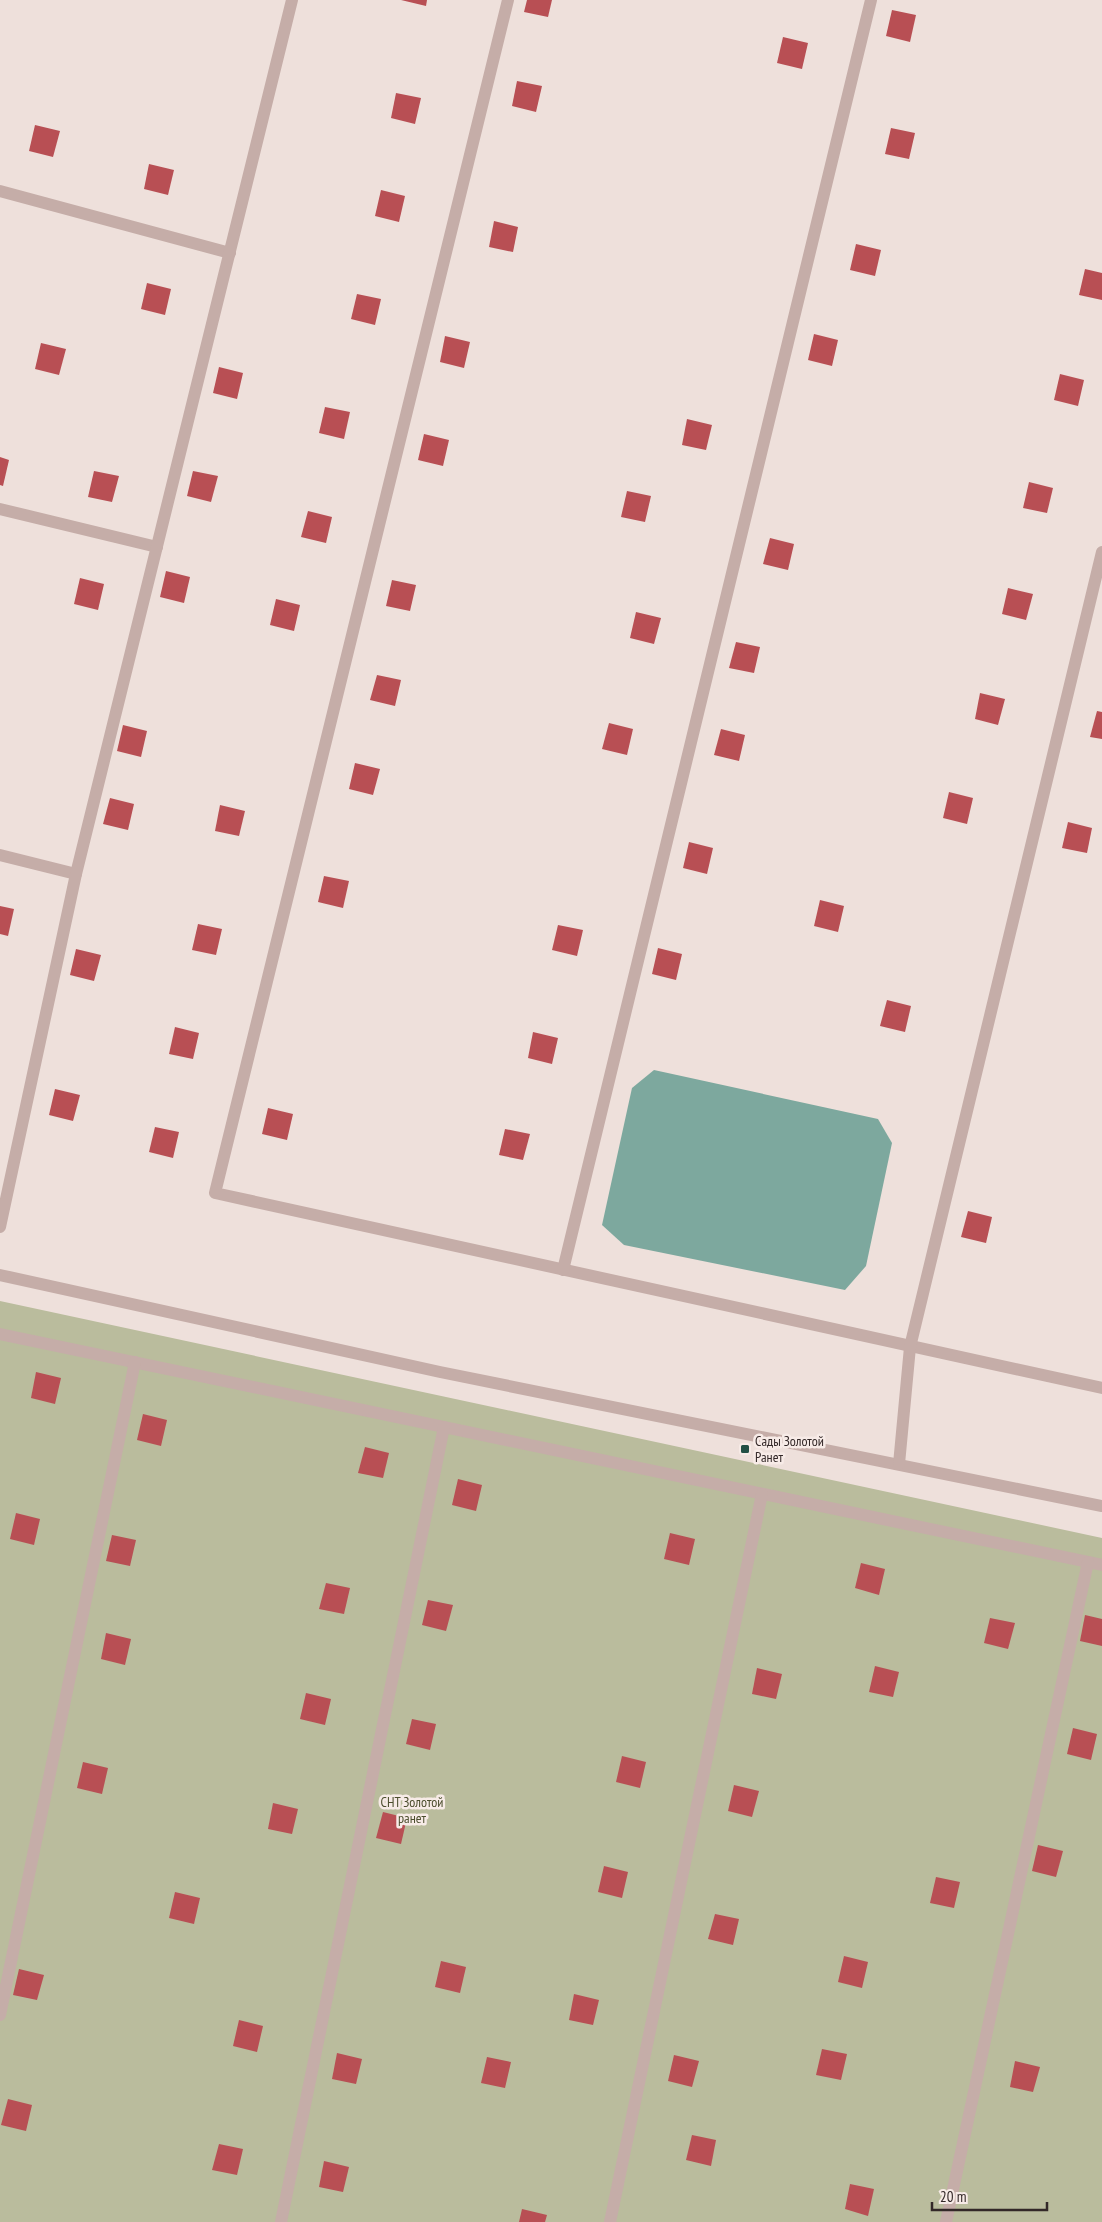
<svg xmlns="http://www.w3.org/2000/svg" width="1102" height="2222" viewBox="0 0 1102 2222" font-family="'PT Sans Narrow',sans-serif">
<rect width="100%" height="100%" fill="#eee0db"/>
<!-- green -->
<path fill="#babc9d" d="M 0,1301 L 1102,1538 L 1102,2222 L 0,2222 Z"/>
<!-- water -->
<path fill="#7da89e" d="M 654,1070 L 878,1119 L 892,1143 L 866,1266 L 845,1290 L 624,1245 L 602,1225 L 632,1088 Z"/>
<!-- building -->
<g fill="#b84f54">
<path d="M 401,0 L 427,0 L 426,6 Z"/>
<path d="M 527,0 L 552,0 L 548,17 L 524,12 Z"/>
<path d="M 892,10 L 916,15 L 910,42 L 886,36 Z"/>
<path d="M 783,37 L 808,43 L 802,69 L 777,63 Z"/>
<path d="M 517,81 L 542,86 L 536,112 L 512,106 Z"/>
<path d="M 396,93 L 421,98 L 415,124 L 391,118 Z"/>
<path d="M 35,125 L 60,131 L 53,157 L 29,151 Z"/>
<path d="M 891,128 L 915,133 L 909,159 L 885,154 Z"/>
<path d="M 149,164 L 174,170 L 168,195 L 144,189 Z"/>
<path d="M 381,190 L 405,196 L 399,222 L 375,216 Z"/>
<path d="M 494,221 L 518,227 L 513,252 L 489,247 Z"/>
<path d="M 856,244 L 881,250 L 875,276 L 850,270 Z"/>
<path d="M 1085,269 L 1102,273 L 1102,300 L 1079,295 Z"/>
<path d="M 147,283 L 171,289 L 165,315 L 141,309 Z"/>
<path d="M 357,294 L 381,299 L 375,325 L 351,319 Z"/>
<path d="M 814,334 L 838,340 L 832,366 L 808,360 Z"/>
<path d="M 445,336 L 470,342 L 464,368 L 440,362 Z"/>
<path d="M 41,343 L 66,349 L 59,375 L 35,369 Z"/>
<path d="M 219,367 L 243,373 L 237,399 L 213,393 Z"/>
<path d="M 1060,374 L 1084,380 L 1078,406 L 1054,400 Z"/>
<path d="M 325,407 L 350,412 L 344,439 L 319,433 Z"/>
<path d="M 687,419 L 712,425 L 706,450 L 682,445 Z"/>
<path d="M 424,434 L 449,440 L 443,466 L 418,460 Z"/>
<path d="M 0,457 L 9,460 L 3,486 L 0,485 Z"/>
<path d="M 94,471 L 119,476 L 112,502 L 88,497 Z"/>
<path d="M 193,471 L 218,476 L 211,502 L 187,496 Z"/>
<path d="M 1029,482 L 1053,488 L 1047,513 L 1023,508 Z"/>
<path d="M 627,491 L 651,496 L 645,522 L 621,517 Z"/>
<path d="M 308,511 L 332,517 L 326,543 L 301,537 Z"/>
<path d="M 770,538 L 794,544 L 788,570 L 763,564 Z"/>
<path d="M 166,571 L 190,577 L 184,603 L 160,597 Z"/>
<path d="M 80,578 L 104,584 L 98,610 L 74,604 Z"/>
<path d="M 392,580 L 416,585 L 410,611 L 386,606 Z"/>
<path d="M 1008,588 L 1033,594 L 1026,620 L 1002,614 Z"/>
<path d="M 276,599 L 300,605 L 294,631 L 270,625 Z"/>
<path d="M 636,612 L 661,618 L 654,644 L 630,638 Z"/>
<path d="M 736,642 L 760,647 L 754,673 L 729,668 Z"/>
<path d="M 377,675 L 401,680 L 395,706 L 370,700 Z"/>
<path d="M 980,693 L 1005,699 L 998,725 L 975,719 Z"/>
<path d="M 1097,711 L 1102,712 L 1102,739 L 1090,737 Z"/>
<path d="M 609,723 L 633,729 L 627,755 L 602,749 Z"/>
<path d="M 123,725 L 147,731 L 141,757 L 117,751 Z"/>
<path d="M 721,729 L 745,735 L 739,761 L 714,755 Z"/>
<path d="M 355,763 L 380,769 L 373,795 L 349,789 Z"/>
<path d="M 949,792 L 973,798 L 967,824 L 943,818 Z"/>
<path d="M 110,798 L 134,804 L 128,830 L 103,824 Z"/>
<path d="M 220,805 L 245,811 L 239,836 L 215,831 Z"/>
<path d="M 1068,822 L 1092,828 L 1087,853 L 1062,848 Z"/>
<path d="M 689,842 L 713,848 L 707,874 L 683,868 Z"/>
<path d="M 324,876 L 349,881 L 343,908 L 318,902 Z"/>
<path d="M 820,900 L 844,906 L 838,932 L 814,926 Z"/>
<path d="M 0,906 L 14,909 L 8,936 L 0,934 Z"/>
<path d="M 198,924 L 222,929 L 216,955 L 192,950 Z"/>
<path d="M 558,925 L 583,930 L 577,956 L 552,950 Z"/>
<path d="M 658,948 L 682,954 L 676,980 L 652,974 Z"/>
<path d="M 76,949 L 101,955 L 94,981 L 70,975 Z"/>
<path d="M 887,1000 L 911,1006 L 905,1032 L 880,1026 Z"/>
<path d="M 175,1027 L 199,1033 L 193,1059 L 169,1054 Z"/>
<path d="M 533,1032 L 558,1038 L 552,1064 L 528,1058 Z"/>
<path d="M 55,1089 L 80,1095 L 73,1121 L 49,1115 Z"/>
<path d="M 268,1108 L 293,1114 L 287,1140 L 262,1134 Z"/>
<path d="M 155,1127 L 179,1132 L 173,1158 L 149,1152 Z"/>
<path d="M 505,1129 L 530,1134 L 523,1160 L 499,1155 Z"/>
<path d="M 968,1211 L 992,1217 L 986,1243 L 961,1237 Z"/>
<path d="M 36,1372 L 61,1378 L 55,1404 L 31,1398 Z"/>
<path d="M 143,1414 L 167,1420 L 161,1446 L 137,1440 Z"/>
<path d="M 365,1447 L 389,1453 L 383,1478 L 358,1473 Z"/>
<path d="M 458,1479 L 482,1485 L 476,1511 L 452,1505 Z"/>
<path d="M 16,1513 L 40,1519 L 34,1545 L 10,1539 Z"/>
<path d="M 670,1533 L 695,1539 L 689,1565 L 664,1559 Z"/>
<path d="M 112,1535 L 136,1540 L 130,1566 L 106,1561 Z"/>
<path d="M 861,1563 L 885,1569 L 879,1595 L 855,1588 Z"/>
<path d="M 326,1583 L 350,1588 L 344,1614 L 319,1609 Z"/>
<path d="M 428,1600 L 453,1605 L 446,1631 L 422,1625 Z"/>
<path d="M 1085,1615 L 1102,1619 L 1102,1646 L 1080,1641 Z"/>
<path d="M 990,1618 L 1015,1623 L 1008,1649 L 984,1643 Z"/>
<path d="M 106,1633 L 131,1639 L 125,1665 L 101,1659 Z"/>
<path d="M 875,1666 L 899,1672 L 893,1697 L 869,1692 Z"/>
<path d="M 757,1668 L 782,1674 L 776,1699 L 752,1694 Z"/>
<path d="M 306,1693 L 331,1699 L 325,1725 L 300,1719 Z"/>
<path d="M 412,1719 L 436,1724 L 430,1750 L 406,1744 Z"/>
<path d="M 1073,1728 L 1097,1734 L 1091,1760 L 1067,1754 Z"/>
<path d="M 622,1756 L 646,1762 L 640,1788 L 616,1782 Z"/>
<path d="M 83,1762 L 108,1768 L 102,1794 L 77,1788 Z"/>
<path d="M 734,1785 L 759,1791 L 752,1817 L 728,1811 Z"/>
<path d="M 273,1803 L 298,1809 L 292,1834 L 268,1829 Z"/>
<path d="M 383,1812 L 407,1818 L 401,1844 L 376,1838 Z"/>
<path d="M 1038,1845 L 1063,1851 L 1056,1877 L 1032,1871 Z"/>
<path d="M 604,1866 L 628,1872 L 622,1898 L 598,1892 Z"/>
<path d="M 936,1877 L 960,1882 L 954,1908 L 930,1903 Z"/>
<path d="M 175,1892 L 200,1898 L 194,1924 L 169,1918 Z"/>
<path d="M 715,1914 L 739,1919 L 733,1945 L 708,1939 Z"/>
<path d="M 844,1956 L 868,1962 L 862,1988 L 838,1982 Z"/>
<path d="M 441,1961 L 466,1967 L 460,1993 L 435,1987 Z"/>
<path d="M 19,1969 L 44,1975 L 37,2000 L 13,1995 Z"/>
<path d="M 574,1994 L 599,2000 L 593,2025 L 569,2020 Z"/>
<path d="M 239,2020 L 263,2026 L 257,2052 L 233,2046 Z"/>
<path d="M 822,2049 L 847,2054 L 841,2080 L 816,2075 Z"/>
<path d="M 337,2053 L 362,2059 L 356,2084 L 332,2079 Z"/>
<path d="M 674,2055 L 699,2061 L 692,2087 L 668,2081 Z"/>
<path d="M 487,2057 L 511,2062 L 505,2088 L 481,2083 Z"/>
<path d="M 1015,2061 L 1040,2067 L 1033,2092 L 1010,2087 Z"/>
<path d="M 8,2099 L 32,2105 L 26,2131 L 1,2125 Z"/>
<path d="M 692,2135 L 716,2140 L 711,2166 L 686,2160 Z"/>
<path d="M 219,2144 L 243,2149 L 237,2175 L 212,2170 Z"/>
<path d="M 324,2161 L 349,2167 L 343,2192 L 319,2187 Z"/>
<path d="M 850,2184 L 874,2189 L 868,2216 L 845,2209 Z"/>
<path d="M 522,2209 L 547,2215 L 545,2222 L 519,2222 Z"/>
</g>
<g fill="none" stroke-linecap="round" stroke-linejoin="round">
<!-- minor -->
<g stroke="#c5ada8" stroke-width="12">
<path d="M 508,0 L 215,1193 L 1102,1388"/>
<path d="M 0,191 L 230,253"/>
<path d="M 0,509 L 157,547"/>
<path d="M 0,855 L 76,874"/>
<path d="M 0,1227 L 76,874 L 292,0"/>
<path d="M 563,1270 L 871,0"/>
<path d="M 0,1275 L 440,1372 L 1102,1506"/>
<path d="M 0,1334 L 1102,1565"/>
<path d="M 899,1464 L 910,1347 L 1102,552"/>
<path d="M 0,2015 L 135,1362"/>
<path d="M 281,2222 L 444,1427"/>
<path d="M 610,2222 L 762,1494"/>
<path d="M 946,2222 L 1088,1562"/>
</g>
</g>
<!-- markers -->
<rect fill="#225045" stroke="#f7ebe7" stroke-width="2" x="740" y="1444" width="10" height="10" rx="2.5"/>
<g text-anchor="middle" stroke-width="5" stroke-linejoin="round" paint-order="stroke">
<!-- poi labels -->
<g font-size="14" fill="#332828" stroke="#f7ebe7" text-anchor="start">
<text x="755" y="1446">Сады Золотой<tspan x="755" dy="16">Ранет</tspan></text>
</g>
<!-- park labels -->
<g font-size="14" fill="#4c4e2e" stroke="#f7ebe7">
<text x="412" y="1807">СНТ Золотой<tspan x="412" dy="16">ранет</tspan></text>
</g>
</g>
<!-- scale -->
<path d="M932 2202v8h115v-8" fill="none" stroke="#332828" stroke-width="2.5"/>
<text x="940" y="2202" font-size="15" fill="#332828" stroke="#f7ebe7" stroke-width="4" paint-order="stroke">20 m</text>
</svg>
